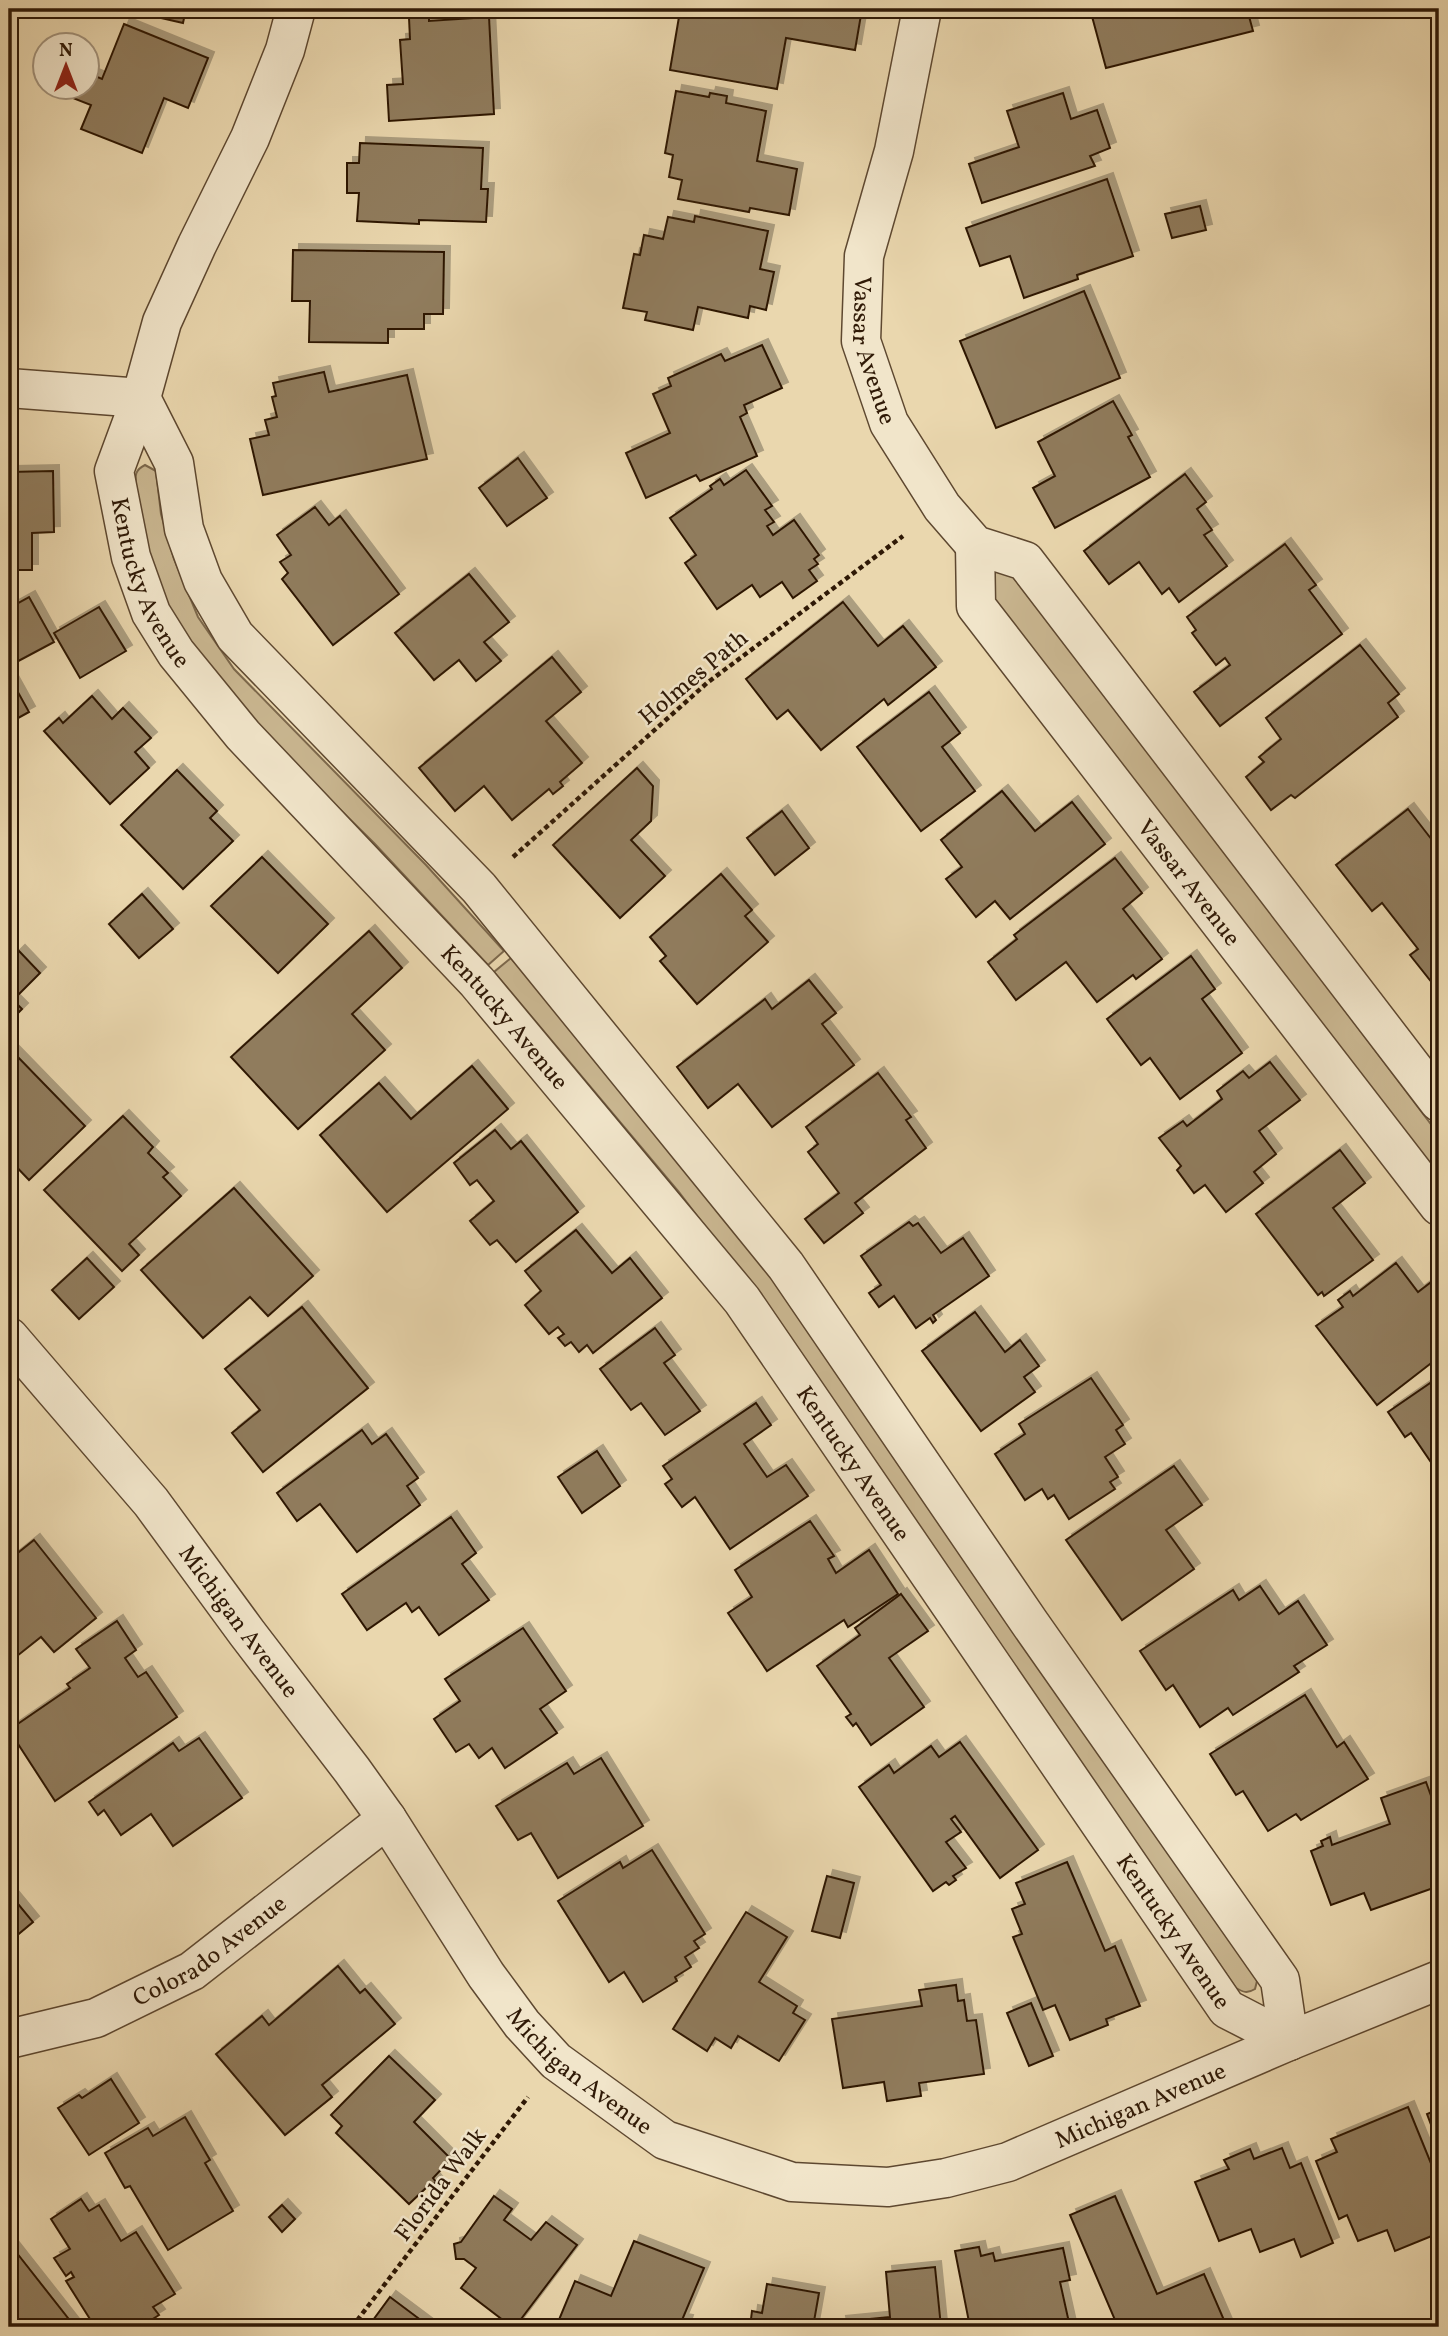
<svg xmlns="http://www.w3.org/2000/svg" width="1448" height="2336" viewBox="0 0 1448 2336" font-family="Vollkorn,serif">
<defs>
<filter id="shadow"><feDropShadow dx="6" dy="-6" stdDeviation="0" flood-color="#0004"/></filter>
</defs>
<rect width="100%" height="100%" fill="#ead7ae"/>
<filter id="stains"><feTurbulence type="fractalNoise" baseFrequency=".00286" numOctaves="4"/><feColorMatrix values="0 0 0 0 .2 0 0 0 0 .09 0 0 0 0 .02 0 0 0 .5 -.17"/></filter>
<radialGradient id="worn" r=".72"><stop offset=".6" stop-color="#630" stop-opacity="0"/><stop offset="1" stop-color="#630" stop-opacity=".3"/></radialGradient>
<!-- green -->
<g fill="#cab791" stroke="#7c684c" stroke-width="2">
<path d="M 145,465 L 156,471 L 161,514 L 174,559 L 198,617 L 234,669 L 426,865 L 504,951 L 488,965 L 374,843 L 232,703 L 174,618 L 152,572 L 136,485 C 135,475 135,470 145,465 Z"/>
<path d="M 1002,570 L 1010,573 L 1142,741 L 1439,1135 L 1439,1175 L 1376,1097 L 986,590 L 992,571 Z"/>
<path d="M 511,958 L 590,1049 L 762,1260 L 1256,1975 L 1257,1981 L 1255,1989 C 1247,1994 1243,1992 1236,1988 L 754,1291 L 679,1192 L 494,972 Z"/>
</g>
<!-- building -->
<g fill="#907c5d" stroke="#2f1906" stroke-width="2" filter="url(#shadow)">
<path d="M 122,9 L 186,9 L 183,23 Z"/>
<path d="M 704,9 L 862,9 L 855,50 L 786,38 L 777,89 L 670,70 L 680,11 L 703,15 Z"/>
<path d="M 1090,9 L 1247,9 L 1253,31 L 1106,68 Z"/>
<path d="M 429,16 L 429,21 L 489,17 L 494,114 L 389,121 L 387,85 L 403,84 L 400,40 L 410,39 L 409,18 Z"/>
<path d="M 124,24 L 208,58 L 188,108 L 164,98 L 142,153 L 81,129 L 91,105 L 60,93 L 62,88 L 88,88 L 88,73 L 102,79 Z"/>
<path d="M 676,91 L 709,97 L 710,93 L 727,96 L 726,103 L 766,111 L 757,161 L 797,169 L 789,215 L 750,208 L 749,212 L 678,199 L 682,180 L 669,177 L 673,155 L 665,153 Z"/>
<path d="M 1063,93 L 1071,119 L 1097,110 L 1110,148 L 1090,156 L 1095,166 L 982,203 L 969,164 L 1019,147 L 1007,111 Z"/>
<path d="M 360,143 L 483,148 L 481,189 L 488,189 L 486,222 L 419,220 L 419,224 L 357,221 L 359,193 L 347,193 L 347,163 L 359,163 Z"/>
<path d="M 1107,179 L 1133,256 L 1077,275 L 1078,279 L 1024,298 L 1010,256 L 980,266 L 966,228 Z"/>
<path d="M 1200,206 L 1206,230 L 1172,238 L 1165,214 Z"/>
<path d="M 695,216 L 768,231 L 760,269 L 774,272 L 766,310 L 750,306 L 748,318 L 698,307 L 693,330 L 645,320 L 647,312 L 623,308 L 634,254 L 640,255 L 644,235 L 663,239 L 668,217 L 694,222 Z"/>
<path d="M 293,250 L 444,252 L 443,314 L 424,314 L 424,329 L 388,329 L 388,343 L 309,342 L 310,301 L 292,301 Z"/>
<path d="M 1084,291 L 1120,378 L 996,428 L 960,341 Z"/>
<path d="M 762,345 L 782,388 L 744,405 L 747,413 L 740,417 L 757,456 L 700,481 L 696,475 L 646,498 L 626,453 L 670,433 L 653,394 L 671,386 L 668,378 L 721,354 L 725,361 Z"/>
<path d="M 324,372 L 329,392 L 407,375 L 427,459 L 263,495 L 250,439 L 269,435 L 265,420 L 277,417 L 272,397 L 276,396 L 273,383 Z"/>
<path d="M 1113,401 L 1132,435 L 1128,437 L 1150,477 L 1055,528 L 1033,488 L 1055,476 L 1038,442 Z"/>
<path d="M 518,458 L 547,498 L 507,526 L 479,488 Z"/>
<path d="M 746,470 L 772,506 L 765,510 L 774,522 L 767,526 L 773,535 L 794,520 L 819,555 L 814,559 L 818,564 L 809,570 L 817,581 L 793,598 L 782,582 L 760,597 L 752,585 L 717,609 L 685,563 L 696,555 L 670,518 L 712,489 L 710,486 L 720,479 L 724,485 Z"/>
<path d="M 53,471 L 54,532 L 32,533 L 32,570 L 9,570 L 9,472 Z"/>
<path d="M 1185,474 L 1206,502 L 1197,509 L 1212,530 L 1204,535 L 1227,566 L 1179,602 L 1169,588 L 1162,594 L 1139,562 L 1109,584 L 1084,551 Z"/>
<path d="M 315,507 L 329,525 L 340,516 L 399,594 L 333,645 L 282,579 L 288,573 L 280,562 L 291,555 L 277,535 Z"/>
<path d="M 1285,544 L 1316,585 L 1309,590 L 1342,634 L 1220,726 L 1194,692 L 1230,665 L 1225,658 L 1216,665 L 1192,633 L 1196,630 L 1187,617 Z"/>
<path d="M 469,574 L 509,622 L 484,642 L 501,661 L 476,681 L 459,660 L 434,680 L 395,633 Z"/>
<path d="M 29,597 L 54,642 L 9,666 L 9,608 Z"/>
<path d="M 843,602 L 878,646 L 903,626 L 936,667 L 888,705 L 884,699 L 821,750 L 788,710 L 777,719 L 746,679 Z"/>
<path d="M 99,607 L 126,651 L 80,678 L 54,633 Z"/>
<path d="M 1360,645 L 1399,694 L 1388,703 L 1398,717 L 1295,798 L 1291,795 L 1271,810 L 1246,777 L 1264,762 L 1259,757 L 1281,739 L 1266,718 Z"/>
<path d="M 552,657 L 581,692 L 546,721 L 582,763 L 560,782 L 563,786 L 553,794 L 549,789 L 512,820 L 484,786 L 455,811 L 419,768 Z"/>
<path d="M 9,676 L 29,712 L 9,723 Z"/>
<path d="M 929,692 L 960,733 L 942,747 L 975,791 L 921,831 L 857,747 Z"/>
<path d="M 92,696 L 112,719 L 123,708 L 151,738 L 135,752 L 149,768 L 110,804 L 44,731 L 59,718 L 63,723 Z"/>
<path d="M 637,768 L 653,786 L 651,821 L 631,840 L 665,876 L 620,918 L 553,845 Z"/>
<path d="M 177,770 L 217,811 L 210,818 L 233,841 L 183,889 L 121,825 Z"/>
<path d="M 1002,791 L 1035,831 L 1072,802 L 1105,844 L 1010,919 L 995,901 L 976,917 L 946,879 L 962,867 L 941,840 Z"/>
<path d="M 1408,809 L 1439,849 L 1439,858 L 1436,860 L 1439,864 L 1439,987 L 1437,989 L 1410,955 L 1418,949 L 1382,903 L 1372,911 L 1336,865 Z"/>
<path d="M 782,811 L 809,848 L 775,875 L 747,838 Z"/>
<path d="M 262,857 L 328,924 L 278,973 L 211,906 Z"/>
<path d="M 1115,858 L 1142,893 L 1123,909 L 1162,959 L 1136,979 L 1133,975 L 1097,1002 L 1066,962 L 1016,1000 L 988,962 L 1017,939 L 1014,935 Z"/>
<path d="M 721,874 L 752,910 L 745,916 L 768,942 L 697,1004 L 660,961 L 666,956 L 650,937 Z"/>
<path d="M 142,894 L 173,929 L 139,958 L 109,924 Z"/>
<path d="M 369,931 L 402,968 L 352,1014 L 385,1050 L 298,1129 L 231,1057 Z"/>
<path d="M 19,951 L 40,973 L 13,1000 L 22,1009 L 9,1022 L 9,961 Z"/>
<path d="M 1191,956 L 1215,989 L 1202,999 L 1242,1053 L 1180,1099 L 1150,1058 L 1141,1065 L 1107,1019 Z"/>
<path d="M 809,980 L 836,1013 L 822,1024 L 854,1065 L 772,1127 L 738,1084 L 708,1108 L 677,1067 L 765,999 L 772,1009 Z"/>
<path d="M 13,1052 L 85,1126 L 29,1180 L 9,1159 L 9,1056 Z"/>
<path d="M 1270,1062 L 1300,1100 L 1259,1131 L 1276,1154 L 1254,1172 L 1263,1183 L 1226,1212 L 1205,1185 L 1194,1193 L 1177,1170 L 1181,1166 L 1159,1138 L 1183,1121 L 1187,1126 L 1222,1099 L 1217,1091 L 1243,1071 L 1249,1078 Z"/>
<path d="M 472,1066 L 508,1109 L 387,1212 L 320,1135 L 379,1083 L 411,1119 Z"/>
<path d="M 878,1073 L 911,1117 L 906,1120 L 926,1148 L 855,1203 L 863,1213 L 824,1243 L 805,1219 L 839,1193 L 808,1152 L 818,1144 L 806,1127 Z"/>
<path d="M 123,1116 L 153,1147 L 148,1153 L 168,1173 L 163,1177 L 181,1196 L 129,1244 L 139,1255 L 122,1271 L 44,1190 Z"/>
<path d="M 495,1130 L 511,1149 L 521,1141 L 578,1212 L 516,1262 L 497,1240 L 490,1245 L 470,1221 L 494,1201 L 477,1180 L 470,1185 L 454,1163 Z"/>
<path d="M 1340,1150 L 1365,1183 L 1333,1208 L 1373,1260 L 1324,1296 L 1322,1292 L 1318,1295 L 1256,1214 Z"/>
<path d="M 234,1188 L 313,1276 L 268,1316 L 250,1297 L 203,1338 L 141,1270 Z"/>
<path d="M 909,1222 L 913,1226 L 918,1223 L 941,1253 L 963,1238 L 989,1276 L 933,1315 L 936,1320 L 933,1323 L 930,1318 L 916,1328 L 894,1296 L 879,1307 L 869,1293 L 881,1285 L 861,1256 Z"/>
<path d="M 576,1230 L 612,1273 L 630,1258 L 662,1298 L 593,1353 L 587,1345 L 579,1352 L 571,1342 L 565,1346 L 558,1338 L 564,1334 L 558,1327 L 549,1334 L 525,1305 L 541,1291 L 525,1271 Z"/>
<path d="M 87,1258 L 114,1287 L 79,1319 L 52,1290 Z"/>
<path d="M 1396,1263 L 1418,1292 L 1439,1276 L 1439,1357 L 1377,1405 L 1316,1326 L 1343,1307 L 1338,1300 L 1350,1291 L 1353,1296 Z"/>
<path d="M 302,1307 L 368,1388 L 263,1472 L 232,1433 L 260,1410 L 225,1369 Z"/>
<path d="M 975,1312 L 1005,1352 L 1020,1340 L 1039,1366 L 1024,1377 L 1035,1392 L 981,1431 L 922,1351 Z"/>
<path d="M 655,1328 L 675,1355 L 664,1363 L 700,1411 L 665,1435 L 641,1403 L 631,1410 L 600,1369 Z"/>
<path d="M 1439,1377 L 1439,1474 L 1411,1433 L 1405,1437 L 1388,1412 Z"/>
<path d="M 1091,1378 L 1123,1425 L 1116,1430 L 1125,1444 L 1105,1457 L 1118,1477 L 1110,1482 L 1115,1489 L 1069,1519 L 1054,1495 L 1048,1499 L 1042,1489 L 1025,1500 L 995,1454 L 1025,1434 L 1019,1424 Z"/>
<path d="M 756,1403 L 771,1425 L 744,1444 L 767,1477 L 786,1465 L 808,1496 L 730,1549 L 695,1497 L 682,1507 L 665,1484 L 672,1479 L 663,1466 Z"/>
<path d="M 362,1430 L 372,1444 L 386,1434 L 418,1478 L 407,1486 L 420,1505 L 357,1552 L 320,1504 L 297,1521 L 277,1493 Z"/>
<path d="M 597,1451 L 620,1486 L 582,1513 L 558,1477 Z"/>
<path d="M 1174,1466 L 1202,1505 L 1166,1530 L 1194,1569 L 1122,1620 L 1066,1540 Z"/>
<path d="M 451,1517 L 476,1553 L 462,1564 L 489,1600 L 439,1635 L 419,1607 L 412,1612 L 406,1603 L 367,1630 L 342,1594 Z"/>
<path d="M 810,1521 L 834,1556 L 828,1559 L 836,1573 L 869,1550 L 898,1594 L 848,1627 L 844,1620 L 767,1671 L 728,1613 L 752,1597 L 735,1570 Z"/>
<path d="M 34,1540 L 96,1618 L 54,1652 L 41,1637 L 12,1660 L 9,1657 L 9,1560 Z"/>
<path d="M 1260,1586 L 1279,1614 L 1298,1601 L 1327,1645 L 1294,1666 L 1299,1672 L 1233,1715 L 1228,1708 L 1200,1727 L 1173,1685 L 1166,1690 L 1140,1651 L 1233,1590 L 1239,1600 Z"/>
<path d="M 901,1594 L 928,1631 L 889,1658 L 924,1707 L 871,1745 L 856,1723 L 853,1726 L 846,1717 L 851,1714 L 817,1666 L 860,1635 L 855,1628 Z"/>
<path d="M 117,1621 L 136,1650 L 125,1658 L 138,1677 L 146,1672 L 177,1717 L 55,1801 L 9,1730 L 70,1688 L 67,1684 L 90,1668 L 76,1649 Z"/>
<path d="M 523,1628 L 566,1691 L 540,1709 L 557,1733 L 505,1768 L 492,1748 L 479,1758 L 469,1744 L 456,1752 L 434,1719 L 460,1701 L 445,1679 Z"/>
<path d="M 1305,1695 L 1337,1747 L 1344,1742 L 1368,1779 L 1301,1820 L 1296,1814 L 1268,1831 L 1243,1791 L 1236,1795 L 1210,1754 Z"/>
<path d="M 199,1738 L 242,1798 L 173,1846 L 151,1814 L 121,1835 L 104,1810 L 98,1815 L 89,1802 L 173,1743 L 179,1751 Z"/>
<path d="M 960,1742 L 1038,1850 L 1000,1878 L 955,1816 L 951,1819 L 961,1832 L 946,1842 L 966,1868 L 953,1876 L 956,1880 L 949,1885 L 946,1882 L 933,1891 L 859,1787 L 889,1765 L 894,1773 L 931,1746 L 939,1757 Z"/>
<path d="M 601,1758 L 643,1826 L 558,1878 L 531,1833 L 518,1840 L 496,1806 L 567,1763 L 574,1774 Z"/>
<path d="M 1426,1782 L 1439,1818 L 1439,1886 L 1371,1910 L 1364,1893 L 1331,1905 L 1311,1851 L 1323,1846 L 1321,1841 L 1330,1837 L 1332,1845 L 1390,1824 L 1381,1798 Z"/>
<path d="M 652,1850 L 705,1934 L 694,1941 L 699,1948 L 685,1957 L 691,1967 L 675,1977 L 677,1981 L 643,2002 L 624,1972 L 609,1982 L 558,1901 L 620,1862 L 623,1868 Z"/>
<path d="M 1067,1862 L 1105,1951 L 1115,1946 L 1140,2006 L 1106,2019 L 1108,2025 L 1070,2040 L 1055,2005 L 1043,2010 L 1013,1937 L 1022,1934 L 1012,1909 L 1025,1904 L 1016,1883 Z"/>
<path d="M 827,1876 L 854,1883 L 840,1938 L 812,1931 Z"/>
<path d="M 9,1893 L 33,1922 L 9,1942 Z"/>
<path d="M 746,1912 L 787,1937 L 759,1982 L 797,2006 L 793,2013 L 805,2020 L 779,2061 L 738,2036 L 731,2048 L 715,2038 L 707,2051 L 673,2029 Z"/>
<path d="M 338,1966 L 360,1993 L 365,1989 L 395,2024 L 322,2085 L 332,2097 L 285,2135 L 216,2054 L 262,2016 L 269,2025 Z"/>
<path d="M 956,1985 L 958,2001 L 964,2000 L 967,2021 L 976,2020 L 984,2074 L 919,2083 L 921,2096 L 887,2101 L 884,2082 L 843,2088 L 832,2019 L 922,2006 L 919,1990 Z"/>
<path d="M 1031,2003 L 1053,2056 L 1029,2066 L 1007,2013 Z"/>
<path d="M 389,2056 L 435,2100 L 414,2122 L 451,2159 L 433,2178 L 436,2182 L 429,2189 L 427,2187 L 409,2204 L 336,2133 L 342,2126 L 331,2115 Z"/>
<path d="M 111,2079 L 139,2123 L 89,2155 L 58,2108 L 79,2095 L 82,2098 Z"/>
<path d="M 1408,2107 L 1439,2183 L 1439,2233 L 1395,2251 L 1387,2230 L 1358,2241 L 1347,2215 L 1339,2219 L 1316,2161 L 1337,2152 L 1331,2139 Z"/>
<path d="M 1439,2109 L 1439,2146 L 1427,2114 Z"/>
<path d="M 185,2117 L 210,2160 L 205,2163 L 233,2211 L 168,2250 L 130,2186 L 125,2188 L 105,2153 L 148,2128 L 153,2136 Z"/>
<path d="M 1282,2148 L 1290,2168 L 1301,2163 L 1333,2243 L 1301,2257 L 1294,2239 L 1260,2252 L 1251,2229 L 1219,2241 L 1195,2182 L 1229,2169 L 1224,2160 L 1250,2149 L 1254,2159 Z"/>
<path d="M 494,2196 L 512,2209 L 504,2220 L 531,2240 L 546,2222 L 577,2245 L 515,2327 L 512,2327 L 461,2288 L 476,2268 L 464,2259 L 456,2259 L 454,2244 L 461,2242 Z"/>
<path d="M 1115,2196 L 1157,2294 L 1204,2274 L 1227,2327 L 1118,2327 L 1070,2215 Z"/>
<path d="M 81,2199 L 89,2211 L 99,2205 L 121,2241 L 136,2232 L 175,2294 L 153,2307 L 159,2315 L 140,2327 L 95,2327 L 66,2281 L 74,2277 L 71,2272 L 66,2276 L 54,2258 L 70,2249 L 51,2219 Z"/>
<path d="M 282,2205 L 295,2219 L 282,2232 L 269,2217 Z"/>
<path d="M 634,2241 L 704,2268 L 682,2320 L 687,2321 L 685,2327 L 556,2327 L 575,2281 L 611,2296 Z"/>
<path d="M 9,2243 L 75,2327 L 9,2327 Z"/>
<path d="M 979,2247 L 981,2256 L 993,2253 L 995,2261 L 1063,2248 L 1070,2280 L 1060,2282 L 1070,2327 L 970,2327 L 955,2251 Z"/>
<path d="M 935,2267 L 941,2327 L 841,2327 L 840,2322 L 890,2317 L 886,2272 Z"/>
<path d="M 767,2284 L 819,2293 L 813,2327 L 750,2327 L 752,2311 L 762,2313 Z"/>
<path d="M 390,2297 L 430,2327 L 368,2327 Z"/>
</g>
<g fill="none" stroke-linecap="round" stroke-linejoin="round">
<!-- minor casing -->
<g stroke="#5e4830" stroke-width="41">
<g id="minor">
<path id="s1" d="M 296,9 L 285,50 L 250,138 L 197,245 L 162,322 L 141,398 L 114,471 L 131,557 L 151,613 L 176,653 L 243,735 L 477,982 L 742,1300 L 1227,2009 L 1289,2041"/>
<path id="s2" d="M 922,9 L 894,151 L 864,256 L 861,341 L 889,423 L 942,507 L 975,545 L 1025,561 L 1439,1102"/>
<path d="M 9,388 L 141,398"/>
<path d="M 141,398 L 174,463 L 184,529 L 203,581 L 235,636 L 479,888 L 786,1266 L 1029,1622 L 1280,1980 L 1289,2041"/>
<path id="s3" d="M 975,545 L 976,606 L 1439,1206"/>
<path id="s4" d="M 9,1337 L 151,1502 L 247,1633 L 352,1770 L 387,1819 L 486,1975 L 522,2024 L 556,2061 L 665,2140 L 792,2182 L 888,2187 L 946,2178 L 1008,2162 L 1289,2041 L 1439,1980"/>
<path id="s5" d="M 9,2039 L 96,2018 L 192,1971 L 387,1819"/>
</g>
</g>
<!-- path -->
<g stroke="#2f1906" stroke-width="4.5" stroke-dasharray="5 3.5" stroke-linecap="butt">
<path d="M 513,857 L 707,683 L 903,536"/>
<path d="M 352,2327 L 528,2097"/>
</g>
<!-- minor -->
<use href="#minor" stroke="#f1e5ca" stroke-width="38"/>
</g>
<g text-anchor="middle" stroke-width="5" stroke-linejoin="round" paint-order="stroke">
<!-- street labels -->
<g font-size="24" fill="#2f1906" stroke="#f1e5ca">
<text dy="8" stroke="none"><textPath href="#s2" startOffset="350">Vassar Avenue</textPath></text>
<text dy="8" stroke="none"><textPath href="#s1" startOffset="616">Kentucky Avenue</textPath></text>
<text transform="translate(693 677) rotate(-40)" y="8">Holmes Path</text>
<text dy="8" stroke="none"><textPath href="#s3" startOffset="410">Vassar Avenue</textPath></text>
<text dy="8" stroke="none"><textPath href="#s1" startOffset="1183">Kentucky Avenue</textPath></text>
<text dy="8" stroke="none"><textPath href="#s1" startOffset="1750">Kentucky Avenue</textPath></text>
<text dy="8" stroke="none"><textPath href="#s4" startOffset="366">Michigan Avenue</textPath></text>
<text dy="8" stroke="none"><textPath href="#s1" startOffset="2317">Kentucky Avenue</textPath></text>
<text dy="8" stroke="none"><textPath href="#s5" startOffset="222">Colorado Avenue</textPath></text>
<text dy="8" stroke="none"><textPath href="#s4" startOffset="933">Michigan Avenue</textPath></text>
<text dy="8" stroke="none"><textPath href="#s4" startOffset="1540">Michigan Avenue</textPath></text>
<text transform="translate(440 2184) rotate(-53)" y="8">Florida Walk</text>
</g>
</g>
<!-- margin -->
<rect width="1448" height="2336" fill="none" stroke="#ead7ae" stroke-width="35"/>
<rect x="10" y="10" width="1427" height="2315" fill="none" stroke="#2f1906" stroke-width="3.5"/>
<rect x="18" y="18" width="1413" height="2301" fill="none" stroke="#2f1906" stroke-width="2"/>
<!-- north arrow -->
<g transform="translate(66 66)"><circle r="33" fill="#f1e5ca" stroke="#a3937c" stroke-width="2"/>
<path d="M0-5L12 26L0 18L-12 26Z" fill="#8f2418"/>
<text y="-10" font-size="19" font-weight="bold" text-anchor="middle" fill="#2f1906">N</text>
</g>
<rect width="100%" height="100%" filter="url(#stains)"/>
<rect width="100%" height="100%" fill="url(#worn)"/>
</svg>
